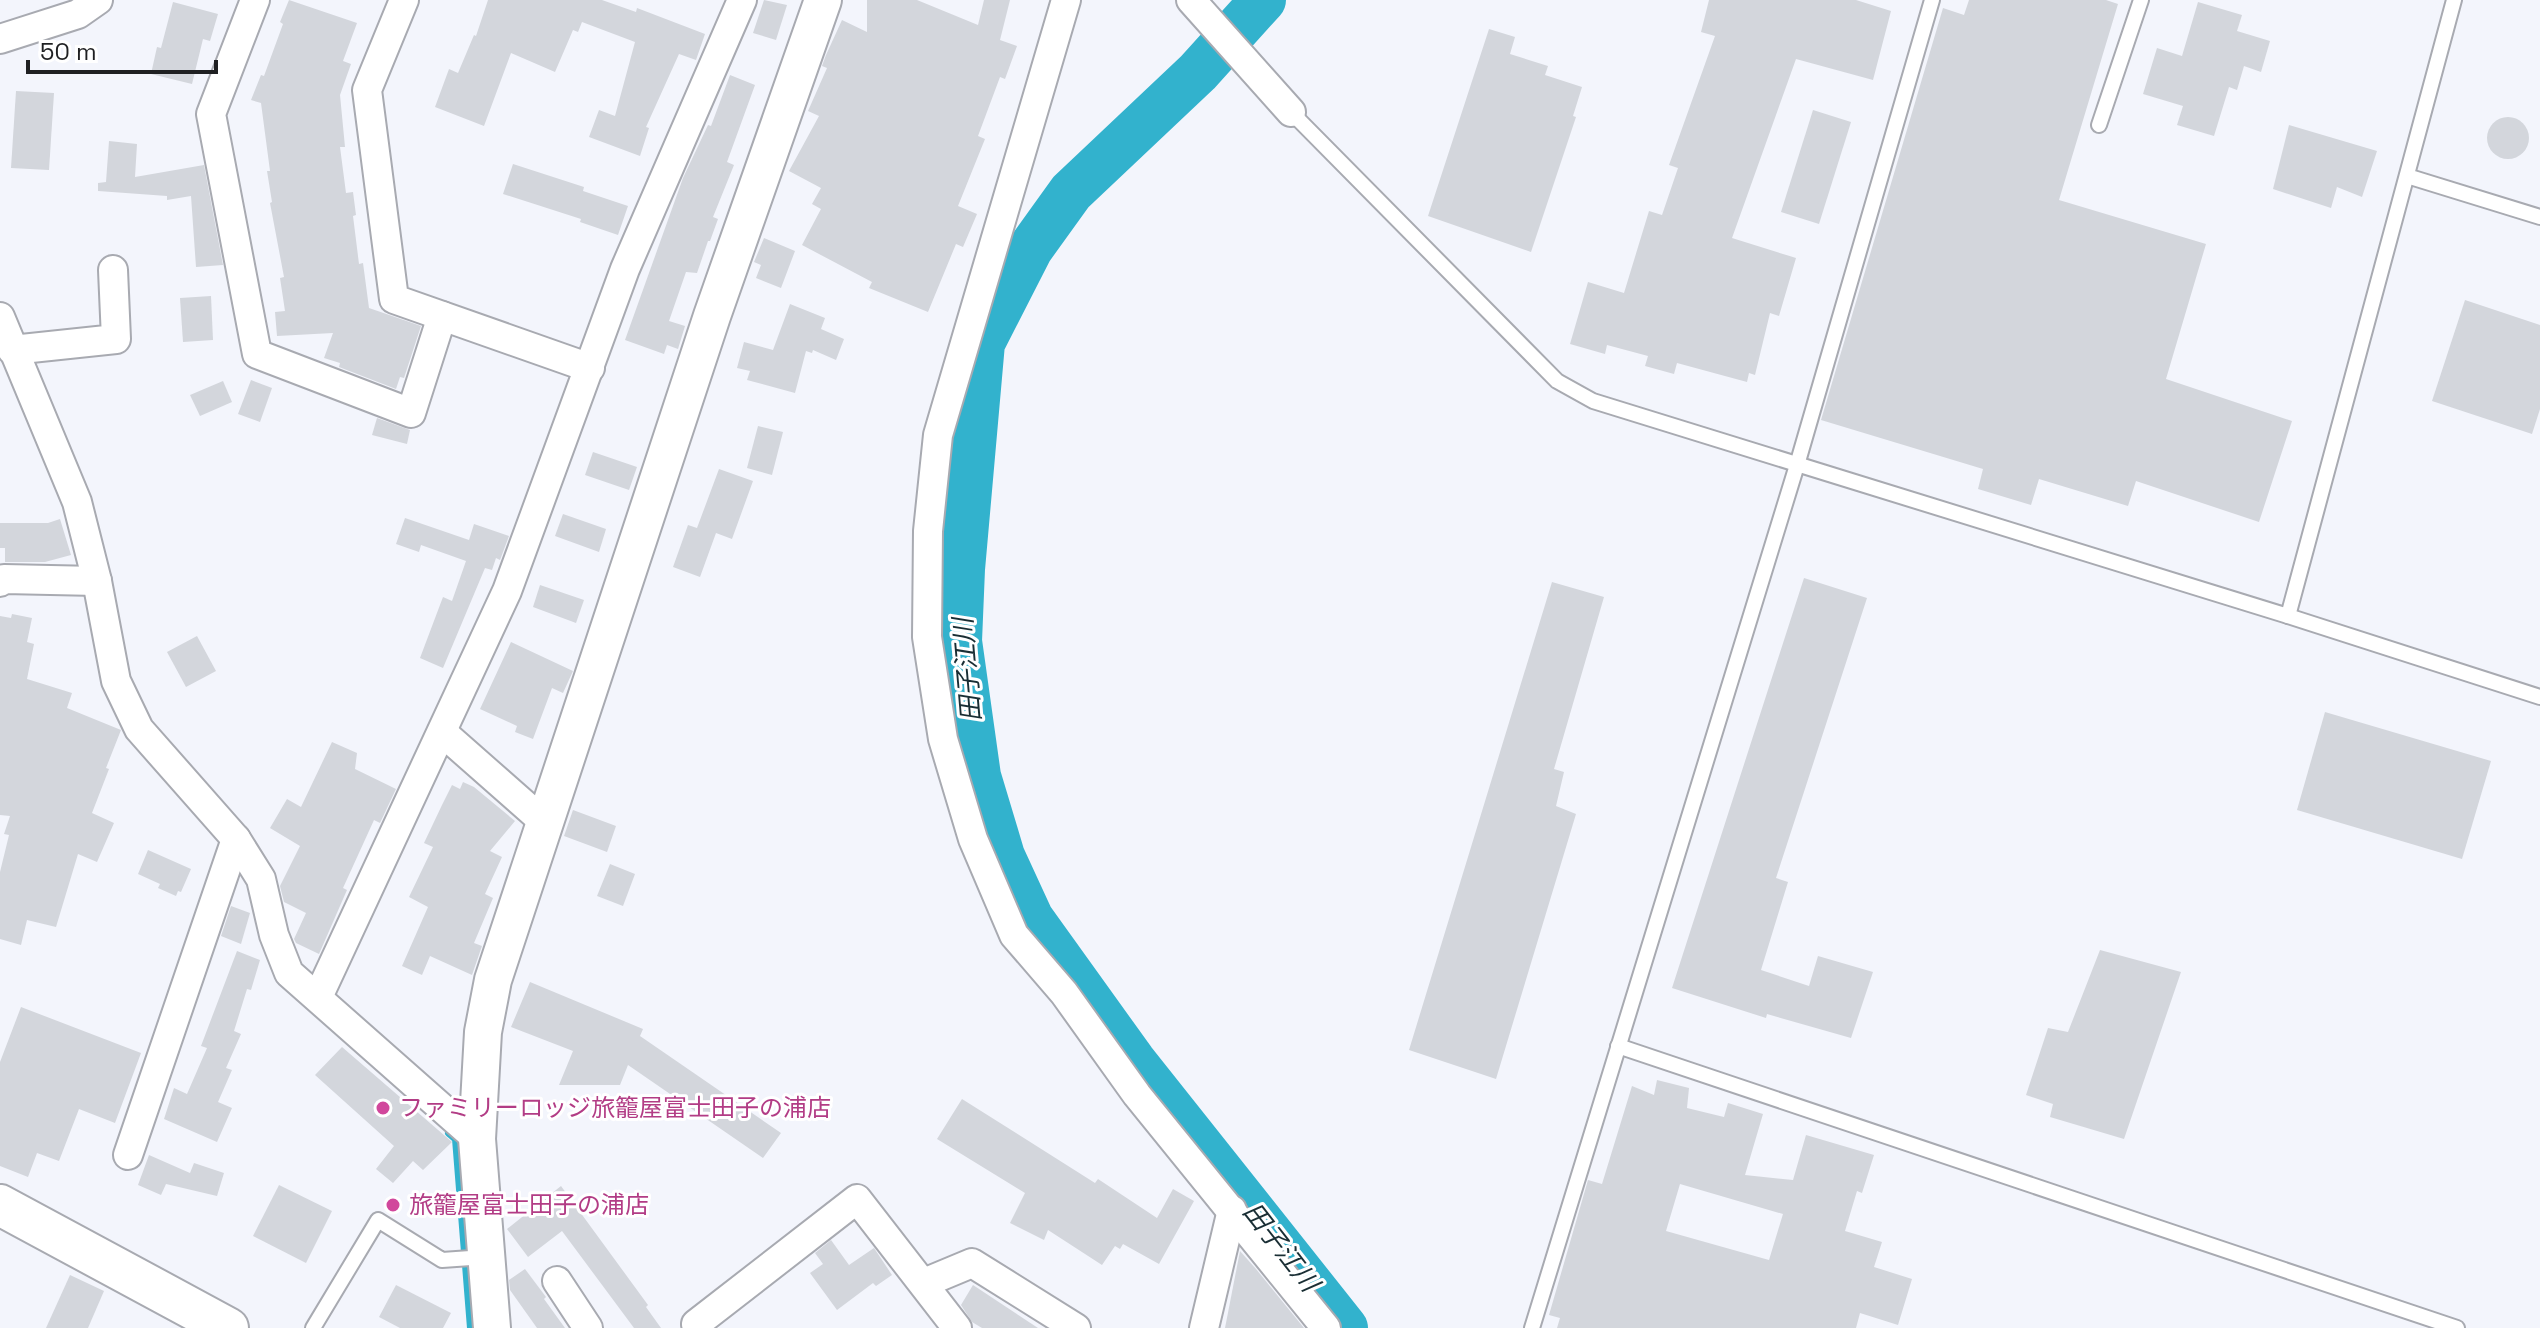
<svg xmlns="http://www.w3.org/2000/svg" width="2540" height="1328" viewBox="0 0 2540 1328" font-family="'Space Grotesk','Noto Sans JP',sans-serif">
<rect width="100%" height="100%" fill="#f3f5fc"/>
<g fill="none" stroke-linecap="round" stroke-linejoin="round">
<!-- stream -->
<path stroke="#32b2cd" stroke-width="8" d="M 449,1133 L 456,1139 L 471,1328"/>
<!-- river -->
<path stroke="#32b2cd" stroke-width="46" d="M 1263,0 L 1198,72 L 1071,192 L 1030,249 L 982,343 L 962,569 L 959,641 L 978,776 L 1002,856 L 1031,919 L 1133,1061 L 1345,1328"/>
</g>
<!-- building -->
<g fill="#d3d6dc" fill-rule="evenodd">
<path d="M 289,0 L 357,23 L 343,61 L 351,64 L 340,95 L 345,147 L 340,147 L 346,193 L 353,192 L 356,215 L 353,216 L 359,264 L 363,263 L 369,308 L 421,326 L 404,378 L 400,377 L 396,389 L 339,367 L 340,363 L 324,358 L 333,333 L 277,336 L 275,312 L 285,311 L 280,278 L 284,277 L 270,203 L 272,202 L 267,171 L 270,171 L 261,103 L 251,100 L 261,75 L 264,76 L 283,24 L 280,22 Z"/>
<path d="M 488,0 L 602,0 L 636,12 L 637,8 L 705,34 L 696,60 L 679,54 L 646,127 L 649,128 L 640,156 L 589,137 L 599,110 L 615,116 L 635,42 L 582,22 L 578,32 L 573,30 L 555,72 L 511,53 L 484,126 L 435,107 L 449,69 L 458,73 L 474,35 L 476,36 Z"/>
<path d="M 764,0 L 787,5 L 776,40 L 753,33 Z"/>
<path d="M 867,0 L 917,0 L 978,25 L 984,0 L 1010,0 L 1000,40 L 1017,46 L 1005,79 L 1000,77 L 978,136 L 985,139 L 958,206 L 977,214 L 963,247 L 956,244 L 928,312 L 869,288 L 872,282 L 802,245 L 821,209 L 812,204 L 821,188 L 789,171 L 819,116 L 808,111 L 827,68 L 822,66 L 826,55 L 842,20 L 867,32 Z"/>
<path d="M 1709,0 L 1856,0 L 1891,11 L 1873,80 L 1796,59 L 1732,238 L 1796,258 L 1779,316 L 1770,313 L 1755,375 L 1749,373 L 1747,382 L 1677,363 L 1674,374 L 1645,366 L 1648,356 L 1607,345 L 1605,354 L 1570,344 L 1588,282 L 1624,293 L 1649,211 L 1662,215 L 1678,168 L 1669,165 L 1715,36 L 1701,32 Z"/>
<path d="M 1969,0 L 2106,0 L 2118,4 L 2059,200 L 2206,244 L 2166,379 L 2292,421 L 2259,522 L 2136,481 L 2128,506 L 2039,479 L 2031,505 L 1978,489 L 1983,469 L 1821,420 L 1943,8 L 1964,15 Z"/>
<path d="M 173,2 L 218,14 L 210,41 L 203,39 L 192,84 L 151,74 L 157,47 L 161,48 Z"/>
<path d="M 2198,2 L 2242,15 L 2237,31 L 2270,41 L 2261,72 L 2244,66 L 2237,90 L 2229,87 L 2214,136 L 2177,125 L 2183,106 L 2143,94 L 2157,48 L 2182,56 Z"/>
<path d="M 1489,29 L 1515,37 L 1510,54 L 1548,66 L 1545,75 L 1582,87 L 1573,116 L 1576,117 L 1531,252 L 1428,216 Z"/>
<path d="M 730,75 L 755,85 L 727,162 L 734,165 L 713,217 L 718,219 L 710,241 L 708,241 L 697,273 L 686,272 L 669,321 L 685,326 L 678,349 L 667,345 L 664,354 L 625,340 L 683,178 L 708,125 L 711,126 Z"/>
<path d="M 16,91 L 54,93 L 49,170 L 11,168 Z"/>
<path d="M 1813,110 L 1851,122 L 1819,224 L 1781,212 Z"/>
<circle cx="2508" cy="138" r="21"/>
<path d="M 2289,125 L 2377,151 L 2362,197 L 2337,187 L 2331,208 L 2273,189 Z"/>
<path d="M 109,141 L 137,144 L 135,177 L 204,165 L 223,265 L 196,267 L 191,196 L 167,200 L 167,196 L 98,191 L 98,183 L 106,182 Z"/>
<path d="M 513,164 L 584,187 L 583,191 L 628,206 L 618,235 L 580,222 L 581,219 L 503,194 Z"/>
<path d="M 764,238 L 795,251 L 781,288 L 756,278 L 761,265 L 754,262 Z"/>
<path d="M 211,296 L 213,340 L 183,342 L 180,298 Z"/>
<path d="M 2465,300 L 2540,325 L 2540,409 L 2532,434 L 2432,401 Z"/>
<path d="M 790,304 L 825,318 L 821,329 L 844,339 L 836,360 L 813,350 L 812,353 L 806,351 L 795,393 L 747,380 L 750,371 L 737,368 L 744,342 L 773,350 Z"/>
<path d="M 251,380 L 272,388 L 260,422 L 238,414 Z"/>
<path d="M 223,381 L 232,402 L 200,416 L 190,395 Z"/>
<path d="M 377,418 L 410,430 L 407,444 L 372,435 Z"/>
<path d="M 758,426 L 783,432 L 772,475 L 747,468 Z"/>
<path d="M 593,452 L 637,467 L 629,490 L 585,475 Z"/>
<path d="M 719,469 L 753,481 L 732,539 L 716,533 L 700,577 L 673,567 L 688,525 L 697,528 Z"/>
<path d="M 563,514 L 606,529 L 599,552 L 555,536 Z"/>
<path d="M 405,518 L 469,540 L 474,524 L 509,536 L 500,560 L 496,558 L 492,570 L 485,568 L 443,668 L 420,658 L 443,597 L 452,601 L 466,561 L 421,545 L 419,552 L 396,544 Z"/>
<path d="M 60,519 L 71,555 L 45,562 L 5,562 L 5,548 L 0,548 L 0,523 L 48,523 Z"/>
<path d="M 1804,578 L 1867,598 L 1776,878 L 1788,882 L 1761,970 L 1809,986 L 1818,956 L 1873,972 L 1851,1038 L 1767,1014 L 1766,1018 L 1672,988 Z"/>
<path d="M 1552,582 L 1604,597 L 1554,769 L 1564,772 L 1556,806 L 1576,814 L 1496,1079 L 1409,1050 Z"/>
<path d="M 540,585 L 584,600 L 576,623 L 533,607 Z"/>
<path d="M 12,614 L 32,618 L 27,642 L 34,644 L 27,679 L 72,693 L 67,708 L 121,730 L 106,768 L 109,769 L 92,813 L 114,823 L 97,862 L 78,854 L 56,927 L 27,920 L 21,945 L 0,939 L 0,872 L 9,835 L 4,834 L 10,816 L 0,815 L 0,616 L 11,618 Z"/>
<path d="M 197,636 L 216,671 L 186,687 L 167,652 Z"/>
<path d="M 511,642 L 573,671 L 563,693 L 552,688 L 533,739 L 515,732 L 517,726 L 480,709 Z"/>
<path d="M 2325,712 L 2491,761 L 2462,859 L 2297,810 Z"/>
<path d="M 332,742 L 357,753 L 355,769 L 396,789 L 380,823 L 374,820 L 343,888 L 347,890 L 319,954 L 296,943 L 294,939 L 306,913 L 284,902 L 280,886 L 300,846 L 270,828 L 287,799 L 301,807 Z"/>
<path d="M 463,782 L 474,787 L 515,821 L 490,851 L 502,857 L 485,894 L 493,898 L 474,943 L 482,946 L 472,975 L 430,956 L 422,975 L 402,966 L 428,907 L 409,897 L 433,847 L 424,843 L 442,805 L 452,785 L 460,789 Z"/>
<path d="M 573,810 L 616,826 L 607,852 L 564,836 Z"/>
<path d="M 148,850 L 191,869 L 181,892 L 178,891 L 176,896 L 158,888 L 160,884 L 138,874 Z"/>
<path d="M 610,864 L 635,874 L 623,906 L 597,896 Z"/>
<path d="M 231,906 L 250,913 L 241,944 L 221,936 Z"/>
<path d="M 2100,950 L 2181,972 L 2124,1139 L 2050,1117 L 2053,1104 L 2026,1095 L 2048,1028 L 2068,1032 Z"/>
<path d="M 237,951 L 260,960 L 251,990 L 247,989 L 234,1031 L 241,1034 L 226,1068 L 232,1070 L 218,1102 L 232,1108 L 217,1142 L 164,1119 L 174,1088 L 187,1094 L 207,1048 L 201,1046 Z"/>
<path d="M 530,982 L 643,1029 L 640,1036 L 781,1133 L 763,1158 L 628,1065 L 620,1085 L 559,1085 L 573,1051 L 511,1027 Z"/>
<path d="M 21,1007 L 141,1053 L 115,1123 L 79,1109 L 59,1161 L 37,1153 L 28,1177 L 0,1166 L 0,1062 Z"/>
<path d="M 342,1047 L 452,1142 L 423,1170 L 413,1161 L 393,1183 L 376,1169 L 394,1146 L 315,1075 Z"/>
<path d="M 1657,1080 L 1689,1088 L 1687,1108 L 1724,1117 L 1728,1103 L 1763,1114 L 1745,1175 L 1793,1180 L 1806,1135 L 1874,1155 L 1862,1193 L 1857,1191 L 1845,1231 L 1882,1242 L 1874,1267 L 1912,1279 L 1898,1325 L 1860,1313 L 1856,1328 L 1557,1328 L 1560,1318 L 1549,1315 L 1588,1180 L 1602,1184 L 1632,1086 L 1654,1095 ZM 1680,1184 L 1783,1214 L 1769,1260 L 1666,1231 Z"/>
<path d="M 962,1099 L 1095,1183 L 1098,1179 L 1157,1218 L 1173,1189 L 1194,1201 L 1159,1264 L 1123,1244 L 1120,1249 L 1115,1246 L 1102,1265 L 1048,1230 L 1044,1240 L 1010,1223 L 1025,1193 L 937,1139 Z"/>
<path d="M 149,1155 L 190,1173 L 194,1163 L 224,1173 L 217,1196 L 166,1184 L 161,1195 L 138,1185 Z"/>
<path d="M 279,1185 L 332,1211 L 306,1263 L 253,1236 Z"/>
<path d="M 561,1186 L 648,1305 L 646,1307 L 661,1328 L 634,1328 L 562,1231 L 528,1257 L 507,1229 Z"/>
<path d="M 831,1240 L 849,1265 L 874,1248 L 892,1275 L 876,1286 L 873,1283 L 837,1310 L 810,1273 L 823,1264 L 815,1253 Z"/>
<path d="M 1240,1251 L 1256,1269 L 1304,1328 L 1225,1328 Z"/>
<path d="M 525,1269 L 546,1297 L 544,1299 L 565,1328 L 537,1328 L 510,1290 L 509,1280 Z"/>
<path d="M 70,1275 L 104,1291 L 88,1328 L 46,1328 Z"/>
<path d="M 396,1285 L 451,1313 L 443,1328 L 400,1328 L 379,1317 Z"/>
<path d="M 973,1285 L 1038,1328 L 982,1328 L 972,1322 L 961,1305 Z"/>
</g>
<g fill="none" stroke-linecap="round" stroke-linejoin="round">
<!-- service casing -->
<g stroke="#a8aab1" stroke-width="18">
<g id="service">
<path d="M 1291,112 L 1557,381 L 1593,401 L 2288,616 L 2540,697"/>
<path d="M 2099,125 L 2141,0"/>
<path d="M 2407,176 L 2540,217"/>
<path d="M 2288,616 L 2454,0"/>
<path d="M 1618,1046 L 2457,1328"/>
<path d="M 313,1328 L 378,1220 L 442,1260 L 485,1257"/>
<path d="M 1532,1328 L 1797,465 L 1932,0"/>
</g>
</g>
<!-- minor casing -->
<g stroke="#a8aab1" stroke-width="32">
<g id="minor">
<path d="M 255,0 L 211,114 L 257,354 L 411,413 L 442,316"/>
<path d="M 404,0 L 367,90 L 394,299 L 590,368"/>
<path d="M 1066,0 L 938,435 L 928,531 L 927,637 L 943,739 L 973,839 L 1014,935 L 1064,993 L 1137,1095 L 1326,1328"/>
<path d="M 1191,0 L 1291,112"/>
<path d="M 0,39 L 78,14 L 98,0"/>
<path d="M 0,317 L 77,502 L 97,581 L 116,681 L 139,729 L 236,839 L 261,879 L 274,935 L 289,973 L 477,1139"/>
<path d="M 12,350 L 116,339 L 113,270"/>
<path d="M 0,582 L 4,579 L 97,581"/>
<path d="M 442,732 L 543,821"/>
<path d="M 318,997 L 507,591 L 625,269 L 742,0"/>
<path d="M 128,1155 L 236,839"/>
<path d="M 557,1281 L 588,1328"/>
<path d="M 924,1283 L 972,1263 L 1076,1328"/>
<path d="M 699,1328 L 696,1324 L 857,1199 L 957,1328"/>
<path d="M 1204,1328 L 1232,1210"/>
</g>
</g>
<!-- tertiary casing -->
<g stroke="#a8aab1" stroke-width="40">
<path id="tertiary" d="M 492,1328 L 477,1139 L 483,1032 L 493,980 L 712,316 L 823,0"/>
</g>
<!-- secondary casing -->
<g stroke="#a8aab1" stroke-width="44">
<path id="secondary" d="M 0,1205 L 228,1328"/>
</g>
<!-- service -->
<use href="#service" stroke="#fff" stroke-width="14"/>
<!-- minor -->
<use href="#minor" stroke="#fff" stroke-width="28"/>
<!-- tertiary -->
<use href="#tertiary" stroke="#fff" stroke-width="36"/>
<!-- secondary -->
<use href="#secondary" stroke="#fff" stroke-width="40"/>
</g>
<!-- markers -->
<g fill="#d1479c" stroke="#fff" stroke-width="3">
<circle cx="383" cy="1108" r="8"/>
<circle cx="393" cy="1205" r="8"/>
</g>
<g text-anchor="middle" stroke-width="6" stroke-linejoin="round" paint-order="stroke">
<!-- hotel labels -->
<g font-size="24" fill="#b23c85" stroke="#fff" text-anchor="start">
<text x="399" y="1116">ファミリーロッジ旅籠屋富士田子の浦店</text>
<text x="409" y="1213">旅籠屋富士田子の浦店</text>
</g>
<!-- water labels -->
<g font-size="26" font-style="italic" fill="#192e34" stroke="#fff">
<text transform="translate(967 670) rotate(-95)" y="9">田子江川</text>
<text transform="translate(1281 1247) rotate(52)" y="9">田子江川</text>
</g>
</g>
<!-- scale -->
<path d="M28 60v12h188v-12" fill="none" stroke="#1f2022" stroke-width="4"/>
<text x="40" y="60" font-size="24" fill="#1f2022" stroke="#ffffff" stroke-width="6" paint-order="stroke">50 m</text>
</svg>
